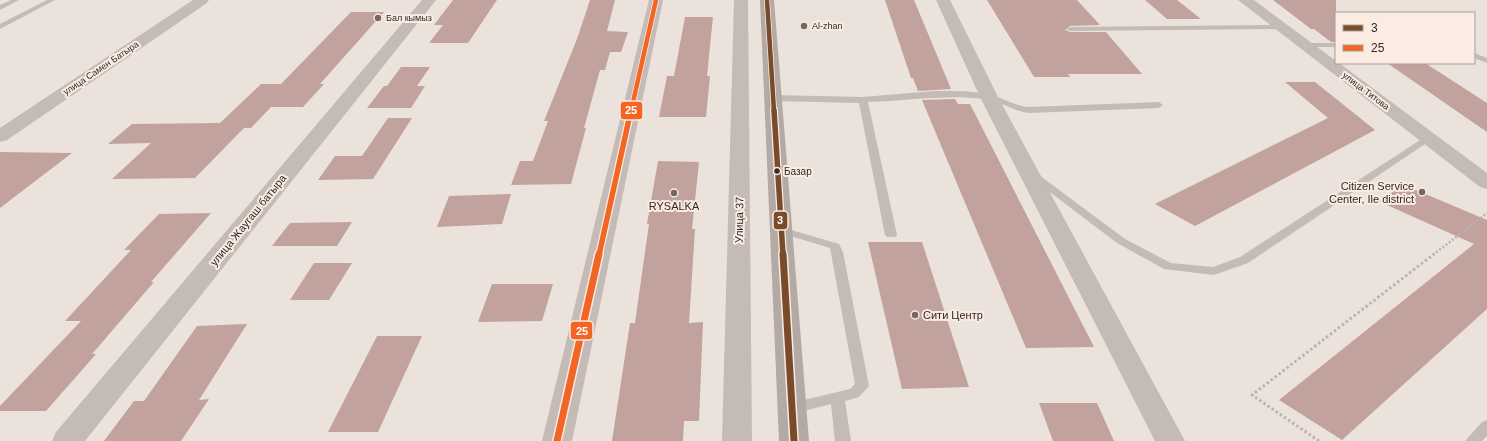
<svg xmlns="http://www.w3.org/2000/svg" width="1487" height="441" viewBox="0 0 1487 441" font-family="Helvetica,sans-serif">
<rect width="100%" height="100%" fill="#ece2dc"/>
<!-- building -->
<g fill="#c1a29d">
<path d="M 453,0 L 497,0 L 468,43 L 429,43 L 443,25 L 434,25 Z"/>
<path d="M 590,0 L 615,0 L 607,31 L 628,32 L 621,52 L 610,52 L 605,70 L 600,70 L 584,128 L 586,128 L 571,184 L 511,185 L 520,161 L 533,161 L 548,121 L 544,121 L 577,39 Z"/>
<path d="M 885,0 L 914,0 L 951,89 L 918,91 L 913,78 L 911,78 Z"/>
<path d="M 987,0 L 1077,0 L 1100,25 L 1070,26 L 1065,30 L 1070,32 L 1106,32 L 1142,74 L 1068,74 L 1070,77 L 1034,77 Z"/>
<path d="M 1145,0 L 1177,0 L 1201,19 L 1167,19 Z"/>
<path d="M 1273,0 L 1336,0 L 1336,42 L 1331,42 L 1314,29 L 1311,29 Z"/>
<path d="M 351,12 L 384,12 L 320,84 L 324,84 L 303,107 L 271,107 L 251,128 L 244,128 L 195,178 L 112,179 L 151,143 L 108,144 L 132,124 L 220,123 L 261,84 L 281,84 Z"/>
<path d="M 685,17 L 713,17 L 707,76 L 710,76 L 706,117 L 659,117 L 667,76 L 674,76 Z"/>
<path d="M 1387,63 L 1425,63 L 1487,103 L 1487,132 Z"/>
<path d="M 401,67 L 430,67 L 417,86 L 425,86 L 411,108 L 367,108 L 384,86 L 387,86 Z"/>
<path d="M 1285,82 L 1315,82 L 1375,130 L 1195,226 L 1155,204 L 1328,118 Z"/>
<path d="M 955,99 L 958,104 L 970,104 L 1094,347 L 1026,348 L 922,100 Z"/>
<path d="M 388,118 L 412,118 L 373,179 L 318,180 L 335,156 L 362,156 Z"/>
<path d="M 0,152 L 72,153 L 0,208 Z"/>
<path d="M 658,161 L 699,162 L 692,229 L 695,229 L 689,323 L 703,322 L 699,421 L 684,421 L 683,441 L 612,441 L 630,323 L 635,323 L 649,224 L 647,224 Z"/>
<path d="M 1404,185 L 1487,220 L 1487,309 L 1342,440 L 1279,400 L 1474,244 L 1378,201 Z"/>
<path d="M 511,194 L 502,224 L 437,227 L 449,196 Z"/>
<path d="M 211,213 L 151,282 L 154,282 L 92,354 L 96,354 L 46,411 L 0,411 L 0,406 L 81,321 L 65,321 L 131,250 L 124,250 L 159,214 Z"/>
<path d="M 352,222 L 337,246 L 272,246 L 290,223 Z"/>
<path d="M 868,242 L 922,242 L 969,387 L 902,389 Z"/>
<path d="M 314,263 L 352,263 L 329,300 L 290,300 Z"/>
<path d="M 492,284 L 553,284 L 542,321 L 478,322 Z"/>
<path d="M 247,324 L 199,400 L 209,399 L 181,441 L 104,441 L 134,401 L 144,401 L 197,326 Z"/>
<path d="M 377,336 L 422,336 L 378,432 L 328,432 Z"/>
<path d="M 1039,403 L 1097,403 L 1114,441 L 1053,441 Z"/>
</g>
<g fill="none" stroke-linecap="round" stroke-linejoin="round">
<!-- path-far1 -->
<path stroke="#bdb3ae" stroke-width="2.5" stroke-dasharray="2 2" stroke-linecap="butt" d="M 1433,255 L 1487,213"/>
<!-- path -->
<path stroke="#bdb3ae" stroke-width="3" stroke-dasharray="2.5 2.5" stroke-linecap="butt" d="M 1319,441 L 1252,395 L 1434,254"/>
<!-- service -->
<g fill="#c4bab6" fill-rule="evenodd">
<path d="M 11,0 L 19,0 L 0,10 L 0,5 Z"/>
<path d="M 47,0 L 55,0 L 0,29 L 0,24 Z"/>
<path d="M 1282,25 L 1286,27 L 1285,29 L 1070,31 L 1066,29 L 1070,27 Z"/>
<path d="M 1302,43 L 1336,43 L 1336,47 L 1305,47 L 1301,45 Z"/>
<path d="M 1474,53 L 1487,58 L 1487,63 L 1474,58 Z"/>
<path d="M 934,91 C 952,91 972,90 990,95 C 1004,98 1015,106 1029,107 L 1159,102 L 1163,105 L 1159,108 L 1029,113 C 1013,111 1000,101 985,99 C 945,94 907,101 868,102 L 897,235 L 895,237 L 887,237 L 885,235 L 859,103 L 773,101 L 769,98 L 773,95 L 863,97 Z"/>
<path d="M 1428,135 L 1433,138 L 1431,140 L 1248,263 L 1214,275 L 1164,269 L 1117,243 L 1030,177 L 1031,175 L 1039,175 L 1125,239 L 1171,263 L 1213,267 L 1240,257 Z"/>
<path d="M 781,227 L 839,244 L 843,252 L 869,386 L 859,397 L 845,401 L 851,441 L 835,441 L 831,404 L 792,414 L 787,412 L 785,408 L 787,404 L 850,389 L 855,384 L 830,248 L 777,232 L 775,230 Z"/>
<path d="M 1487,420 L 1487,436 L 1482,441 L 1465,441 L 1482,422 Z"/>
</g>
<!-- minor -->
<g fill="#c4bab6" fill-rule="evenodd">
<path d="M 193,0 L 209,0 L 207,3 L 7,140 L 0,142 L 0,128 Z"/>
<path d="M 422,0 L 436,0 L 85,441 L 52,441 L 56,432 Z"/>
<path d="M 649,0 L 663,0 L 572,441 L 542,441 Z"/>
<path d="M 734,0 L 748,0 L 752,441 L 722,441 Z"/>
<path d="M 936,0 L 950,0 L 998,97 L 1185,441 L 1155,441 L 980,97 Z"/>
</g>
<!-- tertiary -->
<path fill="#c4bab6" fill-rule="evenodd" d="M 1238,0 L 1254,0 L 1336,61 L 1336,63 L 1339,63 L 1487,173 L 1487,189 L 1480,187 Z"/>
<!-- primary -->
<path fill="#b3a9a5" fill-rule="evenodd" d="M 760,0 L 774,0 L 809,441 L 779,441 Z"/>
<!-- bus-1-far2 casing -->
<g stroke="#faece3" stroke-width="6">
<path id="bus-1-far2" d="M 767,0 L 774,111"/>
</g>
<!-- bus-1-far1 casing -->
<g stroke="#faece3" stroke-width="8">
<path id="bus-1-far1" d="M 774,110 L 783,255"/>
</g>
<!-- bus-1 casing -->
<g stroke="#faece3" stroke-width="10">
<path id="bus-1" d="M 783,254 L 794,441"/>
</g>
<!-- bus-2-far2 casing -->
<g stroke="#faece3" stroke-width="6">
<path id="bus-2-far2" d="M 631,111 L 656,0"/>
</g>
<!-- bus-2-far1 casing -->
<g stroke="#faece3" stroke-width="8">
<path id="bus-2-far1" d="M 599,255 L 631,110"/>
</g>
<!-- bus-2 casing -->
<g stroke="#faece3" stroke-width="10">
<path id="bus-2" d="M 557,441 L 599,254"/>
</g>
<!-- bus-1-far2 -->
<use href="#bus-1-far2" stroke="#7a4b2a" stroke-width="4.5"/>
<!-- bus-1-far1 -->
<use href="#bus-1-far1" stroke="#7a4b2a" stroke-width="5.5"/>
<!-- bus-1 -->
<use href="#bus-1" stroke="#7a4b2a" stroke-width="7"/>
<!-- bus-2-far2 -->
<use href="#bus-2-far2" stroke="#f26522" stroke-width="4.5"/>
<!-- bus-2-far1 -->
<use href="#bus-2-far1" stroke="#f26522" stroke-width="5.5"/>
<!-- bus-2 -->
<use href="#bus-2" stroke="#f26522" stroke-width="7"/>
</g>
<!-- markers -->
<g fill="#746865" stroke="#faece3" stroke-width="1.5">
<circle cx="378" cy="18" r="4"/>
<circle cx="804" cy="26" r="4"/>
<circle cx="1422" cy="192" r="4"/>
<circle cx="674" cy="193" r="4"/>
<circle cx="915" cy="315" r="4"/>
</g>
<circle fill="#342725" stroke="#faece3" stroke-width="1.5" cx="777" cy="171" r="3.5"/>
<g text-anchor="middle" stroke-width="4" stroke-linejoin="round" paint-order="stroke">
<!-- far-poi labels -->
<g font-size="9" fill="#342725" stroke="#faece3" text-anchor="start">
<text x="386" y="21">Бал кымыз</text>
<text x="812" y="29">Al-zhan</text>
</g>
<!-- far-street labels -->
<g font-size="9" fill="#342725" stroke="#faece3">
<text transform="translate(101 68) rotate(-34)" y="3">улица Самен Батыра</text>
<text transform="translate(1366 91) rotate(37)" y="3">улица Титова</text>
</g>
<!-- bus labels -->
<g font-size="10" fill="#342725" stroke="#faece3" text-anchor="start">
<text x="784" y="175">Базар</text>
</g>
<!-- poi labels -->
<g font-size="11" fill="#342725" stroke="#faece3" text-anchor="end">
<text x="1414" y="190">Citizen Service<tspan x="1414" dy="13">Center, Ile district</tspan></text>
<text x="674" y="210" text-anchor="middle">RYSALKA</text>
<text x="923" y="319" text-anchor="start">Сити Центр</text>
</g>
<!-- street labels -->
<g font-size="11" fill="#342725" stroke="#faece3">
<text transform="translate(248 220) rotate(-51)" y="4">улица Жаугаш батыра</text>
<text transform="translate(739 220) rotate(-89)" y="4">Улица 37</text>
</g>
</g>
<g stroke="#faece3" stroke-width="1.5">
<rect x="620" y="101" width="23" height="19" rx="4" fill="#f26522"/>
<rect x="773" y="211" width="15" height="19" rx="4" fill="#7a4b2a"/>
<rect x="570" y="321" width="23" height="19" rx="4" fill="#f26522"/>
</g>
<g font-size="11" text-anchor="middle" font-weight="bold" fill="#fff">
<text x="631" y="114">25</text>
<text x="780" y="224">3</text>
<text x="582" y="335">25</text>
</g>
<!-- legend -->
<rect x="1335" y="12" width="140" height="52" fill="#faece3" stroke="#ab9d97"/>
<rect x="1343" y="25" width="20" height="6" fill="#7a4b2a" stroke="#ab9d97"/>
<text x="1371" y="32" font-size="12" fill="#342725">3</text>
<rect x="1343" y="45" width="20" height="6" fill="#f26522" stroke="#ab9d97"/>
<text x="1371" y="52" font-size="12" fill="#342725">25</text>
</svg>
